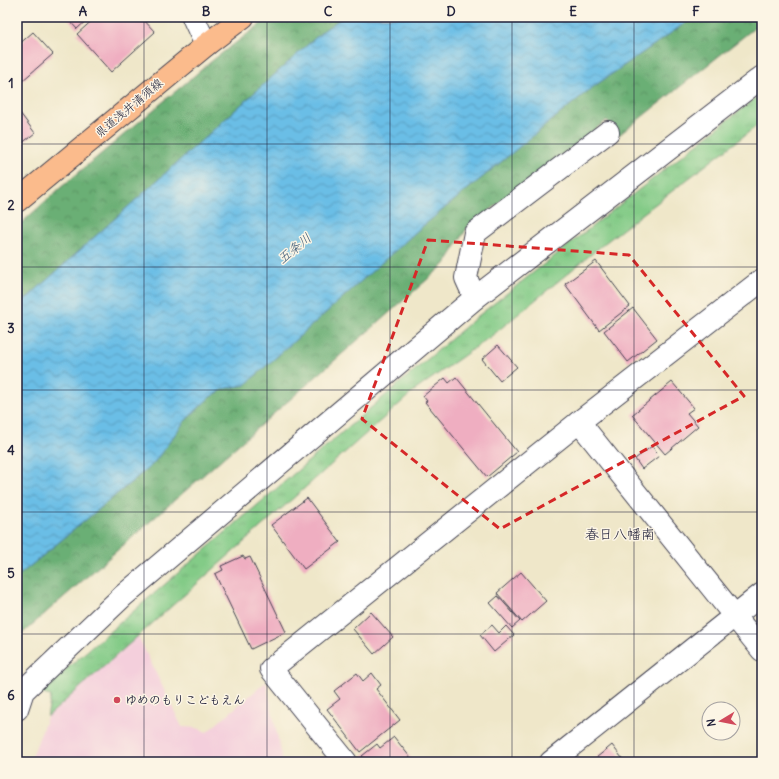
<svg xmlns="http://www.w3.org/2000/svg" width="779" height="779" viewBox="0 0 779 779" font-family="Delius,'Klee One',sans-serif">
<defs>
<pattern id="grass-tufts" width="24" height="20" patternUnits="userSpaceOnUse"><rect width="24" height="20" fill="#83cb87"/><path d="M3 7l-1-3M5 7V3M7 7l1-3M15 17l-1-3M17 17v-4M19 17l1-3" fill="none" stroke="#71ae75"/></pattern>
<pattern id="forest-crowns" width="20" height="18" patternUnits="userSpaceOnUse"><rect width="20" height="18" fill="#6aaf74"/><path d="M2 6a3 3 0 1 1 6 0M12 15a3 3 0 1 1 6 0" fill="none" stroke="#578e60"/></pattern>
<pattern id="water-waves" width="16" height="10" patternUnits="userSpaceOnUse"><rect width="16" height="10" fill="#6abee6"/><path d="M0 5q4-4 8 0t8 0" fill="none" stroke="#579abc"/></pattern>
</defs>
<rect width="100%" height="100%" fill="#fcf5e5"/>
<filter id="ink" filterUnits="userSpaceOnUse"><feTurbulence type="fractalNoise" baseFrequency=".025" numOctaves="2"/><feDisplacementMap in="SourceGraphic" scale="8" xChannelSelector="R" yChannelSelector="G"/><feConvolveMatrix kernelMatrix="1 2 1 2 8 2 1 2 1" color-interpolation-filters="sRGB"/></filter>
<filter id="wash" filterUnits="userSpaceOnUse"><feTurbulence type="fractalNoise" baseFrequency=".012" numOctaves="4" result="noise"/><feDisplacementMap in="SourceGraphic" scale="16" xChannelSelector="R" yChannelSelector="G"/><feGaussianBlur stdDeviation="0.9" result="paint"/><feColorMatrix in="noise" values="0 0 0 0 0 0 0 0 0 0 0 0 0 0 0 0 0 1.4 0 .05"/><feComposite in="paint" operator="in"/></filter>
<g filter="url(#wash)">
<rect width="100%" height="100%" fill="#efe7c9"/>
<!-- built -->
<path fill="#f4cfdc" d="M 138,636 L 182,727 L 197,728 L 207,732 L 266,682 L 283,762 L 30,762 L 47,717 Z"/>
<!-- grass -->
<path fill="url(#grass-tufts)" stroke="#527661" d="M 762,93 L 762,122 L 606,242 L 494,334 L 414,391 L 47,717 L 51,696 L 38,693 L 478,316 Z"/>
<!-- forest -->
<g fill="url(#forest-crowns)" stroke="#466858">
<path d="M 270,17 L 343,17 L 323,31 L 17,307 L 17,227 L 59,189 L 213,60 Z"/>
<path d="M 694,17 L 762,17 L 762,22 L 619,135 L 607,120 L 467,228 L 445,264 L 17,638 L 17,577 L 153,464 L 184,422 L 210,397 L 224,389 L 245,385 L 418,230 L 590,89 Z"/>
</g>
<!-- water -->
<path fill="url(#water-waves)" stroke="#467090" d="M 343,17 L 694,17 L 590,89 L 418,230 L 245,385 L 224,389 L 210,397 L 184,422 L 153,464 L 17,577 L 17,307 L 323,31 Z"/>
<g id="blocks">
<!-- building -->
<g fill="#efaec1">
<path d="M 66,17 L 90,17 L 77,29 Z"/>
<path d="M 96,17 L 141,17 L 155,32 L 111,72 L 77,34 Z"/>
<path d="M 33,32 L 53,54 L 22,81 L 17,76 L 17,46 Z"/>
<path d="M 17,109 L 35,133 L 17,147 Z"/>
<path d="M 596,261 L 630,306 L 599,330 L 565,284 Z"/>
<path d="M 633,308 L 657,339 L 628,362 L 604,331 Z"/>
<path d="M 498,345 L 517,367 L 500,381 L 482,359 Z"/>
<path d="M 456,377 L 517,452 L 487,477 L 425,402 L 427,401 L 423,396 L 445,378 L 449,383 Z"/>
<path d="M 672,382 L 694,408 L 687,413 L 698,426 L 665,454 L 632,415 Z"/>
<path d="M 652,446 L 659,456 L 642,469 L 635,459 Z"/>
<path d="M 307,498 L 340,542 L 304,569 L 271,525 Z"/>
<path d="M 243,556 L 245,559 L 250,557 L 286,632 L 251,649 L 215,574 L 223,570 L 221,566 Z"/>
<path d="M 521,572 L 546,601 L 522,622 L 497,593 Z"/>
<path d="M 498,596 L 520,621 L 512,628 L 490,603 Z"/>
<path d="M 371,612 L 393,637 L 374,654 L 353,629 Z"/>
<path d="M 492,625 L 499,633 L 506,626 L 514,635 L 494,652 L 480,635 Z"/>
<path d="M 357,673 L 363,681 L 372,673 L 381,685 L 376,689 L 400,720 L 360,752 L 327,709 L 340,699 L 334,691 Z"/>
<path d="M 394,737 L 414,762 L 367,762 L 362,756 L 377,744 L 380,748 Z"/>
<path d="M 612,745 L 625,762 L 591,762 Z"/>
</g>
</g>
</g>
<g filter="url(#ink)">
<use href="#blocks" fill-opacity="0" stroke="#414050" stroke-width="1"/>
<g fill="none" stroke-linecap="round" stroke-linejoin="round">
<!-- minor casing -->
<g stroke="#414050" stroke-width="24">
<g id="minor">
<path d="M 193,17 L 206,45"/>
<path d="M 475,298 L 466,278 L 475,233 L 608,132"/>
<path d="M 579,422 L 762,650"/>
<path d="M 17,709 L 23,691 L 123,596 L 475,298 L 762,77"/>
<path d="M 346,762 L 271,669 L 579,422 L 762,280"/>
<path d="M 551,762 L 762,594"/>
</g>
</g>
<!-- major casing -->
<g stroke="#414050" stroke-width="24">
<path id="major" d="M 17,201 L 206,45 L 243,17"/>
</g>
<!-- minor -->
<use href="#minor" stroke="#fff" stroke-width="22"/>
<!-- major -->
<use href="#major" stroke="#fbbb8c" stroke-width="22"/>
</g>
</g>
<!-- marked area -->
<path fill="none" stroke="#d62828" stroke-width="3" stroke-dasharray="8 5" stroke-linejoin="round" d="M 428,240 L 629,255 L 744,396 L 500,529 L 362,419 Z"/>
<!-- grid -->
<path fill="none" stroke="#22223b" stroke-width="1" stroke-opacity="0.55" d="M 144,17 L 144,762M 267,17 L 267,762M 390,17 L 390,762M 512,17 L 512,762M 634,17 L 634,762M 17,144 L 762,144M 17,267 L 762,267M 17,390 L 762,390M 17,512 L 762,512M 17,634 L 762,634"/>
<!-- markers -->
<circle fill="#d1495b" stroke="#fcf5e5" stroke-width="1.5" cx="117" cy="700" r="4"/>
<g text-anchor="middle" stroke-width="3" stroke-linejoin="round" paint-order="stroke">
<!-- street labels -->
<g font-size="12" fill="#22223b" stroke="#fcf5e5">
<text transform="translate(129 108) rotate(-40)" y="4">県道浅井清須線</text>
</g>
<!-- poi labels -->
<g font-size="12" font-weight="bold" fill="#22223b" stroke="#fcf5e5" text-anchor="start">
<text x="125" y="704">ゆめのもりこどもえん</text>
</g>
<!-- water labels -->
<g font-size="13" font-style="italic" fill="#3b5977" stroke="#fcf5e5">
<text transform="translate(294 248) rotate(-40)" y="5">五条川</text>
</g>
<!-- quarter labels -->
<g font-size="14" fill="#22223b" stroke="#fcf5e5">
<text x="620" y="539">春日八幡南</text>
</g>
</g>
<!-- margin -->
<rect width="779" height="779" fill="none" stroke="#fcf5e5" stroke-width="44"/>
<!-- north arrow -->
<g transform="translate(721 721) rotate(260)"><circle r="19" fill="#fcf5e5" stroke="#a5a1a1"/>
<path d="M0-3L7 15L0 10L-7 15Z" fill="#d1495b"/>
<text y="-6" font-size="11" font-weight="bold" text-anchor="middle" fill="#22223b">N</text>
</g>
<rect x="22" y="22" width="735" height="735" fill="none" stroke="#22223b" stroke-width="1.5"/>
<g font-size="13" text-anchor="middle" font-weight="bold" fill="#22223b">
<text x="83" y="16">A</text>
<text x="206" y="16">B</text>
<text x="328" y="16">C</text>
<text x="451" y="16">D</text>
<text x="573" y="16">E</text>
<text x="696" y="16">F</text>
<text x="11" y="88">1</text>
<text x="11" y="210">2</text>
<text x="11" y="333">3</text>
<text x="11" y="455">4</text>
<text x="11" y="578">5</text>
<text x="11" y="700">6</text>
</g>
</svg>
